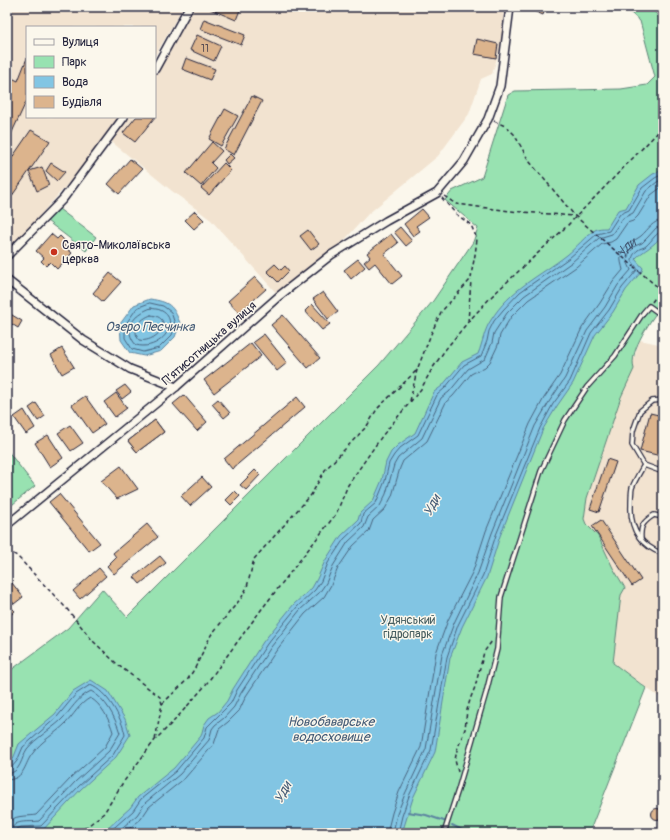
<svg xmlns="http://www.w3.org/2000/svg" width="670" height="840" viewBox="0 0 670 840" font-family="Pangolin,sans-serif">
<rect width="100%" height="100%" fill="#fbf7ec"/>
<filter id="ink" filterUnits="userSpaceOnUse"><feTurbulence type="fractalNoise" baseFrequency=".025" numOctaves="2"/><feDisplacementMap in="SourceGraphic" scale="8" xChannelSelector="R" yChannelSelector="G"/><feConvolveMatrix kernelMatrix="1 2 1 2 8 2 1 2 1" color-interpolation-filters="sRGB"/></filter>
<g filter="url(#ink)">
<!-- built -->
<g fill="#f2e3d0">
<path d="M 7,7 L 183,7 L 155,56 L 155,27 L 27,27 L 27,117 L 155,117 L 155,69 L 189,7 L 504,7 L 501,46 L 492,74 L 481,79 L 469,114 L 438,156 L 368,214 L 331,255 L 279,296 L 211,220 L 172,191 L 108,139 L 7,252 Z"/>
<path d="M 640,340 L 663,345 L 663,700 L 613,663 L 621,592 L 584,519 L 587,498 Z"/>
</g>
<!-- green -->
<g fill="#98e2b1" stroke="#5d8276">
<path d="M 624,7 L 651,7 L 663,23 L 663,303 C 653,318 628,350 634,369 L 621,397 L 587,498 L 584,519 L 586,524 L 598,536 L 613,568 L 625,588 L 621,595 L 613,663 L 646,688 L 589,833 L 7,833 L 7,673 L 68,628 L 102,589 L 127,617 L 379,365 L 433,301 L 473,242 L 478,228 L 445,200 L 452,191 L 482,177 L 508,95 L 515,91 L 621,89 L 647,85 L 655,77 L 640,21 Z"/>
<path d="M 59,209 L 96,237 L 86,251 L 47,221 Z"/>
<path d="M 7,450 L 35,486 L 7,509 Z"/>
</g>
<!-- water -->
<g fill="#82c5e3" stroke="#5c84a0">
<path d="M 663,170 C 663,179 665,229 662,234 C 656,246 643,250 635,259 L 643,268 L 642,271 L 626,290 L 613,312 L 595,335 L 573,383 L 557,406 L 543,429 L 500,536 L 487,577 L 462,627 L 450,658 L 435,752 L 413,798 L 402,833 L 103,833 L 121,816 L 130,808 L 138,797 L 174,768 L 201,736 L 204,725 L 209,718 L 218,712 L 227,701 L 233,689 L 263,642 L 294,604 L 312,588 L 317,579 L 325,561 L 341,536 L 358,520 L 360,513 L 373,501 L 382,480 L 386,462 L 391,452 L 398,445 L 415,433 L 434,392 L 442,386 L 462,362 L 478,354 C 483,342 484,330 491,320 C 510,289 540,276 567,255 C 576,248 586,235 595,230 C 598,228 603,228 607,228 L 618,210 L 626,208 L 639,185 L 653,174 Z"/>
<path d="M 150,299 C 169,302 173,305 180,323 L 175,337 L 161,351 L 144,356 L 130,353 L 121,340 L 120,324 L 134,305 Z"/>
<path d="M 91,680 L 108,691 L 125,719 L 130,735 L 116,757 L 81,789 L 42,831 L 22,831 L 7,833 L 7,767 L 13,759 L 19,744 L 55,714 L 73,691 Z"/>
</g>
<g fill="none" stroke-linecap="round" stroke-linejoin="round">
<!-- shore -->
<g stroke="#48637e" stroke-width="1">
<path d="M 150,303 L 163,306 L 171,312 L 175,324 L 172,335 L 159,348 L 143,352 L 132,349 L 125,338 L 125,325 L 137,308 Z"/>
<path d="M 151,308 C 154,309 158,309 160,310 C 183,320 161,352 136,345 C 122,329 134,314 151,308 Z"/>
<path d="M 151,315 C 177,318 156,344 139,340 C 131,329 140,319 151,315 Z"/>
<path d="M 7,769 L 11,768 L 17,761 L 23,747 L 57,717 L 76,694 L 90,685 C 107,691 122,718 125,735 L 113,755 L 79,786 L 41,826 L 21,827 L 17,829 L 16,833"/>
<path d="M 7,774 C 21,773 21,758 27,749 C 36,738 50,730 60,721 C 72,710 76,698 91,691 C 106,699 115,717 120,733 L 109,751 L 75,782 L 39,821 C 28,823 12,818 11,833"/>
<path d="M 7,780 C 26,779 24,763 33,753 C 41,741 55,734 65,724 C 74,715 79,704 90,698 C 101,703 110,721 113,732 L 105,747 L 71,778 L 36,815 C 25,817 14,814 7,824"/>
<path d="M 108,833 L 133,811 L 141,799 L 176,771 L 204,738 L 207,727 L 231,703 L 237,690 L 267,644 L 297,607 L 315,590 L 321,581 L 328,563 L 344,539 L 361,523 L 363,514 L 376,503 L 385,481 L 389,463 L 394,455 L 400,448 L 418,435 L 437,395 L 445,388 L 464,365 L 481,356 L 487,341 L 489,331 L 494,321 L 503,310 L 520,292 L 569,258 L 597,234 L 609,231 L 620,214 L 629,210 L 642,188 L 655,178 L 663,174"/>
<path d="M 116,833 L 137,815 L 145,803 L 180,774 L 209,740 L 212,729 L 215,725 L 224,718 L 234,707 L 241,693 L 271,647 L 300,610 L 319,593 L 326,583 L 333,566 L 348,542 L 364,527 L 368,517 L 380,506 L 386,494 L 394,465 L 398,458 L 422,438 L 441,398 L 449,392 L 468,369 L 485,359 L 492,343 L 494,333 L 507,313 L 524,296 L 572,262 L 599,238 L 612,234 L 623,218 L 633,213 L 646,191 L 657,182 L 663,179"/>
<path d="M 124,833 L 141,819 L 149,807 L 185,778 L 214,744 L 219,729 L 228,722 L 239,711 L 246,696 L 276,651 L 305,614 L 324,597 L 331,585 L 338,568 L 353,546 L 369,531 L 373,520 L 385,509 L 392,496 L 400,468 L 403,461 L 427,441 L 446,402 L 453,396 L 471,374 L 485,367 L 490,362 L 498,345 L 500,335 L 511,317 L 528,300 L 576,267 L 602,244 L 611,242 L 616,239 L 627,223 L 633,221 L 638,216 L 651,195 L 663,186"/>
<path id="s1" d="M 387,833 L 392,813 L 399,792 L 421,747 L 436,653 L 448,620 L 473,571 L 486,531 L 530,424 L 544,398 L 560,375 L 582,328 L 600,303 L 613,282 L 623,270 C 622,265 620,261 621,255 C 624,244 633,242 641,236 C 649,229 652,221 663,220"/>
<path d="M 393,833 L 397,814 L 405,794 L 426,749 L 442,655 L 454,623 L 478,573 L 492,533 L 535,426 L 549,402 L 565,378 L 587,331 L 605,307 L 618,285 L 631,270 L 627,261 L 629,253 L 635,246 L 642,243 L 648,237 L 656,228 L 663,226"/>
<path d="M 398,833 L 402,816 L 409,796 L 431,750 L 447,657 L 458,625 L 483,575 L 496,535 L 540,428 L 553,404 L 570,381 L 591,333 L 609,310 L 622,288 L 637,270 L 637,268 L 632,261 C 632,257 634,253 638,250 C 640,248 644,248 646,246 C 652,241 656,232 663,231"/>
</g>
<!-- stream -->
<g stroke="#5c84a0" stroke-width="2">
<path d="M 408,812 L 426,815 L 444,821"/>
<path d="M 452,825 L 468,833"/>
</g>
</g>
<!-- building -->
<g fill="#dcb48d" stroke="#22223b">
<path d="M 211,7 L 234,7 L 240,10 L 236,20 L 210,9 Z"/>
<path d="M 530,7 L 546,7 L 543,15 L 529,9 Z"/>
<path d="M 204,19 L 245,35 L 241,45 L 200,29 Z"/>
<path d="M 197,35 L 221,46 L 214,61 L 190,50 Z"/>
<path d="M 477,39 L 498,44 L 496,58 L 474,54 Z"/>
<path d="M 27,58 L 27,100 L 7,143 L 7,88 L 12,78 L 18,81 Z"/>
<path d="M 186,58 L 215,69 L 210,80 L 182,69 Z"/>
<path d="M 252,96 L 262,101 L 234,155 L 224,149 Z"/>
<path d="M 225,109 L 238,116 L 221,146 L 209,139 Z"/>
<path d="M 136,117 L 155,117 L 135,142 L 123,133 Z"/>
<path d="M 31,130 L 50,141 L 7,203 L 7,165 Z"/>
<path d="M 212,142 L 222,151 L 211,163 L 216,168 L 201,186 L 186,173 Z"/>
<path d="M 230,154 L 234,158 L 227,164 L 224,160 Z"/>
<path d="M 130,159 L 142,169 L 119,194 L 108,184 Z"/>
<path d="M 51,163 L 65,172 L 57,181 L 46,171 Z"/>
<path d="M 224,163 L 231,170 L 209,195 L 201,188 Z"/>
<path d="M 42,167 L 49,185 L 37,191 L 29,171 Z"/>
<path d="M 422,209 L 429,217 L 416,226 L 420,231 L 413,236 L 404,224 Z"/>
<path d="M 195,211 L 204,220 L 194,229 L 185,220 Z"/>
<path d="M 400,227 L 412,241 L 406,246 L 394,232 Z"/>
<path d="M 308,230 L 319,244 L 311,250 L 300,236 Z"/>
<path d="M 51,234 L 57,239 L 60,236 L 67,243 L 64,246 L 72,253 L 57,269 L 50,262 L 46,266 L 41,261 L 44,258 L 36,251 Z"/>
<path d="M 391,234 L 398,243 L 384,254 L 402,276 L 392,284 L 375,263 L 369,268 L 364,262 L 370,257 L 367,253 Z"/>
<path d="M 358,259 L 365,267 L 351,279 L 344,270 Z"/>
<path d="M 275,264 L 281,270 L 285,266 L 289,271 L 278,282 L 267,271 Z"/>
<path d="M 110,273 L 121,282 L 103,302 L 93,293 Z"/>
<path d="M 255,277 L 266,289 L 239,313 L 228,301 Z"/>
<path d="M 323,292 L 338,312 L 328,319 L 313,299 Z"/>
<path d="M 312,304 L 330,324 L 322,330 L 305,311 Z"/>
<path d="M 7,312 L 22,321 L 18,328 L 7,321 Z"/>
<path d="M 283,315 L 320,358 L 308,368 L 271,325 Z"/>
<path d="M 264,334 L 287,363 L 277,371 L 253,342 Z"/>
<path d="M 251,343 L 261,356 L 214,393 L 204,380 Z"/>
<path d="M 62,348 L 74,367 L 62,374 L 51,355 Z"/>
<path d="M 125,385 L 131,392 L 122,399 L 116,391 Z"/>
<path d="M 116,393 L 127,408 L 115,417 L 104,402 Z"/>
<path d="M 184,395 L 207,422 L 197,431 L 173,404 Z"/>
<path d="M 85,396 L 105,424 L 92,433 L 72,405 Z"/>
<path d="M 297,397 L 305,407 L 232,469 L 224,459 Z"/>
<path d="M 218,399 L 230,413 L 224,418 L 212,404 Z"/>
<path d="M 36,403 L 45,416 L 38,421 L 29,408 Z"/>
<path d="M 24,410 L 35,428 L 26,434 L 14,417 Z"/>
<path d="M 650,413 L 663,416 L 663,449 L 661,456 L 640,451 Z"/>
<path d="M 155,420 L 164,432 L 137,452 L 128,441 Z"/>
<path d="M 155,420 L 164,432 L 137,452 L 128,441 Z"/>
<path d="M 70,425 L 83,443 L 71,451 L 58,433 Z"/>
<path d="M 48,435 L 63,458 L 50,467 L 35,443 Z"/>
<path d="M 607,459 L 616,462 L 599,512 L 590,509 Z"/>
<path d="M 121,466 L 138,489 L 117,499 L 101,481 Z"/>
<path d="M 255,470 L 260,475 L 246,490 L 240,485 Z"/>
<path d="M 202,477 L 211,487 L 190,506 L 181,496 Z"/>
<path d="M 235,491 L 240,496 L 231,505 L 226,500 Z"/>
<path d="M 59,494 L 100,543 L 89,551 L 49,502 Z"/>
<path d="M 601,520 L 641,580 L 632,586 L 592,526 Z"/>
<path d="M 147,524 L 158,537 L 114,574 L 107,566 L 116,557 L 113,553 Z"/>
<path d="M 160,556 L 166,563 L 140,584 L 134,577 Z"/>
<path d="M 99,568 L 106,576 L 80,599 L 73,591 Z"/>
<path d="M 12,583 L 23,597 L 14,604 L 7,594 L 7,587 Z"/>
<path d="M 7,603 L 15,611 L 9,616 L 7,614 Z"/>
<circle cx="657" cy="814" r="5.5"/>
</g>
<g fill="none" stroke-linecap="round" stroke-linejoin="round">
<!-- service casing -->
<g stroke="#22223b" stroke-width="6">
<g id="service">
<path d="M 663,400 L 652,401 L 640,411 L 633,431 L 632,445 L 644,465 C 640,472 635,480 632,488 C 631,493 631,500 631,506 C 630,530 641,546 663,554"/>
<path d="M 644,465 L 663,472"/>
<path d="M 641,539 C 640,526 643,522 654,515 L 663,517"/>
<path d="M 444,833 L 458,790 L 486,693 L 497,649 L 501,597 L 541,471 L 565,420 L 587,387 L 615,356 L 643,313 L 649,306 L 663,316"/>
</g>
</g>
<!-- minor casing -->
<g stroke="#22223b" stroke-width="10">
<g id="minor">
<path d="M 155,69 L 189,7"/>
<path d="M 7,256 L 63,199 L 124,117"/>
<path d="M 7,280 L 83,340 L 130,369 L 176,387"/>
<path d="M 7,525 L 176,387 L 279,296 L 331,255 L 386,221 L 437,193 L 464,161 L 488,119 L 500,86 L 510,7"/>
</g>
</g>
<!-- path -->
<g stroke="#22223b" stroke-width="1.5" stroke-dasharray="4 3" stroke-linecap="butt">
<path d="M 494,121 L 505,126 L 514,134 L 529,161 L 575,216 L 661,290"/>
<path d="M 444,196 L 456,204 L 510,211 L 575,216"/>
<path d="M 652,302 L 663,287"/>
<path d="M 468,322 L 471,280"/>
<path d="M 410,401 L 417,370 L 431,334 L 441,312 L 471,279 L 472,270 L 475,255 L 477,239 L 471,225 L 456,214 L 441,197"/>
<path d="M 7,550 L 17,556 L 67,609 L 93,641 L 118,665 L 160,697 L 162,704 L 155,740"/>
<path d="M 162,704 L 188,679 L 195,668 L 211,635 L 242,597 L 247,587 L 254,559 L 311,495 L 325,470 L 367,426 L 377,409 L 417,370"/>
<path d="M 458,772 L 455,760 L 457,750 L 465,729 L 467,710 L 471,697 L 475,687 L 484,652 L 492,641"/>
<path d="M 79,833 L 104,813 L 122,784 L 155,740 L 175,720 L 204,687 L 261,610 L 336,514 L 348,485 L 382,436 L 421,389 L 432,369 L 445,350 L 468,322 L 492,296 L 567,226 L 663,127"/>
</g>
<!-- service -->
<use href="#service" stroke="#fbf7ec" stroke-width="3.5"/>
<!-- minor -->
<use href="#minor" stroke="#fbf7ec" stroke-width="7"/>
</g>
</g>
<!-- markers -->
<circle fill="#c8321e" stroke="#fbf7ec" stroke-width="1.5" cx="54" cy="252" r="4"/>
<g text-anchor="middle" stroke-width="3" stroke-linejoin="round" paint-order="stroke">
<!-- number labels -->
<g font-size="10" fill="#504650">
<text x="205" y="52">11</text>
</g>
<!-- poi labels -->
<g font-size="12" fill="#22223b" stroke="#fbf7ec" text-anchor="start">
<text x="62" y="249">Свято-Миколаївська<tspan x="62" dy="14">церква</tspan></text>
</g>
<!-- street labels -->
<g font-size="12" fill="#22223b" stroke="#fbf7ec">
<text transform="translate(209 343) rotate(-41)" y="4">П’ятисотницька вулиця</text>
</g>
<!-- park labels -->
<g font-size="12" fill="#455c5e" stroke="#fbf7ec">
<text x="408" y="624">Удянський<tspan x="408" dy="14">гідропарк</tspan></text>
</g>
<!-- water labels -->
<g font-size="13" font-style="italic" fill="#445b76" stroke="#fbf7ec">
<text dy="5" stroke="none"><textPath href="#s1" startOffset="641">Уди</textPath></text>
<text x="150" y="331">Озеро Песчинка</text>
<text transform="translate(431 505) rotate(-62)" y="5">Уди</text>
<text x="331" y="726">Новобаварське<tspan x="331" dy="15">водосховище</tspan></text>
<text transform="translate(282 792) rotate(-62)" y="5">Уди</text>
</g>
</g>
<!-- margin -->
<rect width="670" height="840" fill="none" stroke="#fbf7ec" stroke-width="24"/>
<rect x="12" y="12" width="646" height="816" fill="none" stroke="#22223b" stroke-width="1.5" filter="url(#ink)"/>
<!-- legend -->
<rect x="26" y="26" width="130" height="92" fill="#fbf7ec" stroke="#a4a2a5"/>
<rect x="34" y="39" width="20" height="6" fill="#fbf7ec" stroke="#a4a2a5"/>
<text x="62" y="46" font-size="12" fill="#22223b">Вулиця</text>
<rect x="34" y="56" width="20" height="12" fill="#98e2b1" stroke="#a4a2a5"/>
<text x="62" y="66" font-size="12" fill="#22223b">Парк</text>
<rect x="34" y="76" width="20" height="12" fill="#82c5e3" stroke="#a4a2a5"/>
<text x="62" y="86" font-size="12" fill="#22223b">Вода</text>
<rect x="34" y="96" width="20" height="12" fill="#dcb48d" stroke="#a4a2a5"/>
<text x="62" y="106" font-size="12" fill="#22223b">Будівля</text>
</svg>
